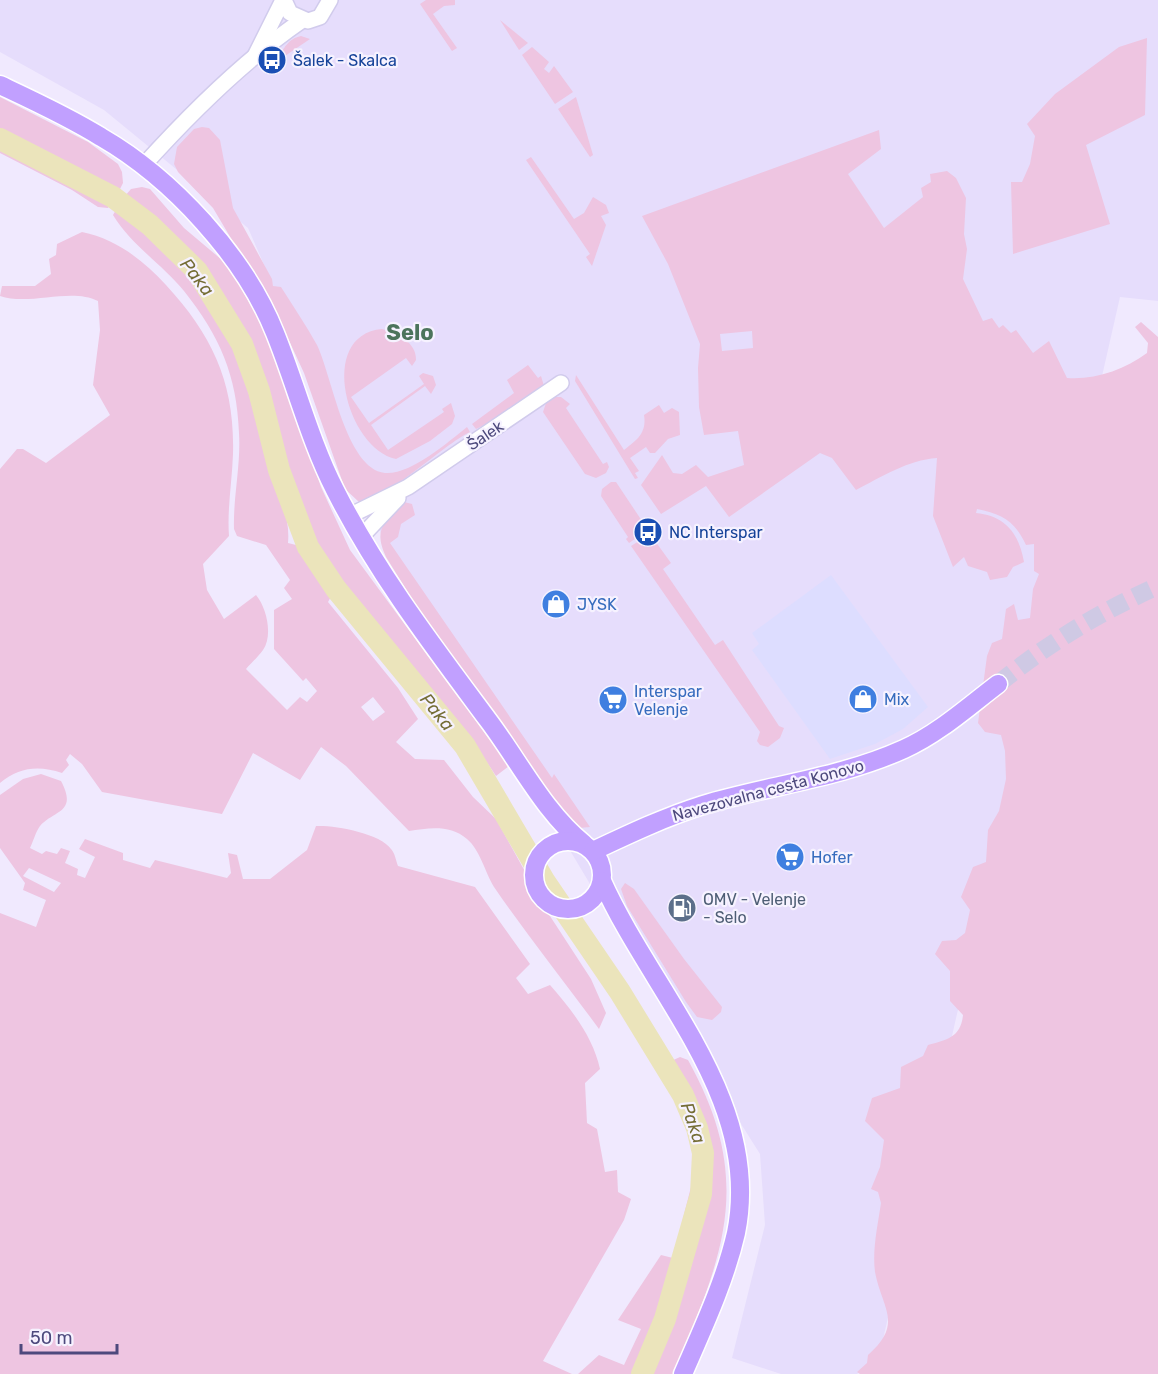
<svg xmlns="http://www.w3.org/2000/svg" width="1158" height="1374" viewBox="0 0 1158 1374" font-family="Rubik,sans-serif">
<rect width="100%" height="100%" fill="#f0e9fe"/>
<!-- residential -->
<path fill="#e6ddfc" d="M 0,0 L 1158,0 L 1158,301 L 1120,297 L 879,1357 L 857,1374 L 781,1374 L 732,1358 L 765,1225 L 760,1154 L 596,894 L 383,538 L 248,228 L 104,110 L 0,52 Z"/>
<!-- commercial -->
<path fill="#ddf" d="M 831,575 L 928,707 L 903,729 L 875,744 L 830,759 L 752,650 L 759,644 L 752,633 Z"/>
<!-- green -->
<g fill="#eec5e1" fill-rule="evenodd">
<path d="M 426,0 L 455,0 L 455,5 L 444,6 L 433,14 L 457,48 L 452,51 L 420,4 Z"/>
<path d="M 500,20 L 528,43 L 519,50 Z"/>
<path d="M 301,36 L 310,39 L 279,60 L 277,57 C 285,49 287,39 301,36 Z"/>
<path d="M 1147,38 L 1145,115 L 1086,145 L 1110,224 L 1013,254 L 1011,182 L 1022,182 L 1030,164 L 1035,136 L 1027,124 L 1055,94 L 1119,47 Z"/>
<path d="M 532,47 L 549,62 L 544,69 L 549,73 L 554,66 L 573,92 L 555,104 L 522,55 Z"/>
<path d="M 0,97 L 88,142 L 118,164 L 122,172 L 123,183 L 118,193 L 0,131 Z"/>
<path d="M 576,97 L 593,155 L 590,157 L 558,109 Z"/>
<path d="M 202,127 L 209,128 L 220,140 L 233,208 L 272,279 L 273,286 L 281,287 C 293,306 306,325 317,345 C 332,376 346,469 385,473 C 411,475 448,442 467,427 L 470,432 C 444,444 383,503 359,502 L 345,489 L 304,373 L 280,321 L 213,208 L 178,172 L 174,164 L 177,147 L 194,129 Z"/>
<path d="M 879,130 L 881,149 L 848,174 L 884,228 L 923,197 L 921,188 L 931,182 L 930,174 L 947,171 L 956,178 L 966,198 L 964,234 L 967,249 L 963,279 L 983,321 L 992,318 L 999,328 L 1003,325 L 1011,333 L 1016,330 L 1033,353 L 1049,341 L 1067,378 C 1095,380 1124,370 1147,353 L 1148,343 L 1135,327 L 1141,322 L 1158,337 L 1158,1374 L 860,1374 L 857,1372 L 867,1363 L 868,1355 C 904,1323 882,1309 875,1272 C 872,1250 878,1224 881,1203 L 878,1192 L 871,1189 L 880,1167 L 884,1140 L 865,1121 L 872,1098 L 900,1088 L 901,1067 L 923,1056 L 928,1045 C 947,1040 961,1037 963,1015 L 950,1001 L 950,971 L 935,954 L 942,941 L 956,940 L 965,933 L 970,910 L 961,897 L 973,867 L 986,862 L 988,830 L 999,811 L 1006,779 L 1005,751 L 1001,735 L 985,732 L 978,723 L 987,656 L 992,643 L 1002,639 L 1006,609 L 1014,604 L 1018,620 L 1030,618 L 1033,589 L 1039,574 L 1034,571 L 1034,544 L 1026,545 C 1015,521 1002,514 977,509 L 976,513 C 1006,516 1019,534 1024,562 L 1013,567 L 1007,577 L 990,580 L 987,572 L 968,566 L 964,557 L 953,567 L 933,516 L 937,458 C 908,460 881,477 856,490 L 832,458 L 820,453 L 729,517 L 706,486 L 661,514 L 641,485 L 662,455 L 673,473 L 682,474 L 696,465 L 708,477 L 744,465 L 738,431 L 704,435 L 699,407 L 698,368 L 700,344 L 668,264 L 642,216 ZM 752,331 L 753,348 L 722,351 L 720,334 Z"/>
<path d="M 0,145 L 74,180 L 111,203 L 108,208 L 98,207 L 72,190 L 0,153 Z"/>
<path d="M 531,157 L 574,219 L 584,213 L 593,197 L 606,205 L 609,213 L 601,216 L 606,225 L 592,266 L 586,257 L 590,254 L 526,160 Z"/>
<path d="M 142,187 L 150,189 L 184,228 L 222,260 L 237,281 L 261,323 L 282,370 L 321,487 L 350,550 L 509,766 L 496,776 C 477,747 456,719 433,693 C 393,646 347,603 316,549 C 286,496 278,433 258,376 C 233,303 184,245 124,197 L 131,189 Z"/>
<path d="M 117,208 C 179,251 231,314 253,387 L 248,391 L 275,472 L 272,479 C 282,500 290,520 288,543 L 304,547 L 333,593 L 328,602 L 398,688 L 418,719 L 396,742 L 415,759 L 444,760 L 473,797 L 496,819 L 548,913 L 591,979 L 606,1013 L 599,1029 C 564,981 527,935 494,887 C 485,872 480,850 467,839 C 450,824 428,828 409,831 L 346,766 L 321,747 L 300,780 L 253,753 L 222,814 L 102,792 L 82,764 L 70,754 L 66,760 L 69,765 L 62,773 C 39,765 19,767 0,783 L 0,469 L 17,449 L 23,449 L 46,463 L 110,415 L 93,385 L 100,330 L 98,301 C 71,287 30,306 0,296 L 2,286 L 35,286 L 51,274 L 49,259 L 56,255 L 57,244 L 82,232 C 116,239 143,260 166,285 C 213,336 235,384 233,454 C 232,482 227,509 229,536 L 203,564 L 207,590 L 224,619 L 256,595 C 267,608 273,636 263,650 C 258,657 251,663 246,669 L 287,710 L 300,697 L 307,702 L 317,691 L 306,678 L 303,681 L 274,649 L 274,610 L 292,599 L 284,588 L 290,580 L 266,545 L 237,536 L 234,529 C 233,497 241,465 239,433 C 237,376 220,336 184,291 C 162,264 131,245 113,215 ZM 373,697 L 385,712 L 373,721 L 361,707 Z"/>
<path d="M 382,329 C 396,333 417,342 416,360 L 412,366 L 406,358 L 351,397 L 369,423 L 424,384 L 419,376 L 423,373 L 433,376 L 436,385 L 431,394 L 425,386 L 371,425 L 388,450 L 444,412 L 442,409 L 451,403 L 455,416 L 452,424 L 430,441 L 396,459 C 347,449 316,335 382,329 Z"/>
<path d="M 528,365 L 538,378 L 541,376 L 544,386 L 501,417 L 476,429 L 472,424 L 514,393 L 507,380 Z"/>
<path d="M 576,375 L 624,450 C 637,440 647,433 644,415 L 659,405 L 664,413 L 672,408 L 679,412 L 680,435 L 668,439 L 655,453 L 650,453 L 646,447 L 630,458 L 639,471 L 635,473 L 638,478 L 635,479 L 575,381 Z"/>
<path d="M 554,397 L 561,397 L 570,404 L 566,408 L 603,464 L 607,462 L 609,467 L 606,473 L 596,478 L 585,474 L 543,412 L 547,400 Z"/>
<path d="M 611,482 L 616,482 L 648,530 L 629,543 L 626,539 L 628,537 L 601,496 L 602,489 Z"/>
<path d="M 404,502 L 412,504 L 415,515 L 401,524 L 398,537 L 390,543 L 552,778 L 554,774 L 590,827 L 579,828 L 571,824 L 429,626 L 386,557 C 373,529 384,522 404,502 Z"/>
<path d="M 650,534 L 671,563 L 663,569 L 715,645 L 723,640 L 779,726 L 784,728 L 780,738 L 768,747 L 760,745 L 757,741 L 760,732 L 631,546 Z"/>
<path d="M 41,774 L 61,781 C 78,813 54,810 40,826 C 36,831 33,842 30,848 L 42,854 L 46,851 L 57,854 L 61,848 L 70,851 L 65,863 L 78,869 L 77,875 L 85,878 L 95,857 L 79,849 L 85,839 L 123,853 L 123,860 L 150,868 L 155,860 L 227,878 L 231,873 L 228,853 L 237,855 L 243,879 L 270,879 L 307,850 L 316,826 C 334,825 380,833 391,849 C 395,853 396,861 398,866 L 475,887 L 530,964 L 516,978 L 528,994 L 550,985 C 572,1010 593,1037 600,1069 L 585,1083 L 587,1123 L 597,1129 L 605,1172 L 617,1170 L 618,1192 L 631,1199 L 624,1220 L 543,1361 L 572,1374 L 0,1374 L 0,913 L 36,927 L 46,900 L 23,890 L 25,883 L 0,848 L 0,795 L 23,779 ZM 29,868 L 61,883 L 54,892 L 23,876 Z"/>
<path d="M 625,883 L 634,889 L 684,959 L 722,1007 L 721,1012 L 712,1020 L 697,1017 L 686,1002 L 627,906 L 621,889 Z"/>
<path d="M 680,1057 L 688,1060 C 756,1182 723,1256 673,1374 L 648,1374 C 674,1320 713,1213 709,1154 C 706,1121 685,1089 669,1062 Z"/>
<path d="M 698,1178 C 684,1245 666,1314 634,1374 L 578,1374 L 599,1355 L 624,1365 L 641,1329 L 618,1320 L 661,1255 L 673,1258 L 693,1179 Z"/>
</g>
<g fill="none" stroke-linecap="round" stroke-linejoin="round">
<!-- river -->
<path stroke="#ebe4bb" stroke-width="22" d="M 0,139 L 113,197 L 150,225 L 197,271 L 242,344 L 259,391 L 279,470 L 308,547 L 336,589 L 465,746 L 545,882 L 620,992 L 683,1095 L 697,1128 L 703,1153 L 701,1194 L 665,1319 L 642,1374"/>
<!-- major-tunnel -->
<path stroke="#cfc9e4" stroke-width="18" stroke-dasharray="18 9" stroke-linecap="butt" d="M 998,684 C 1050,642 1098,613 1158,586"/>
<!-- minor casing -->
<g stroke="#d1cbec" stroke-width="18">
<g id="minor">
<path d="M 284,0 L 290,13 L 308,21 L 320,17 L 330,0"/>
<path d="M 255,56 L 283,0"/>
<path d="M 143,166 C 188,116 246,59 301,21"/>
<path d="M 349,516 L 408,487 L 561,383"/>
<path d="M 360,538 L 398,498"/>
</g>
</g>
<!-- major casing -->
<g stroke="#fff" stroke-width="21">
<g id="major">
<path d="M 0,85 C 34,101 69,117 101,137 C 172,178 245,257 275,333 C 296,385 310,441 335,490 C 377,573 433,646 488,720 C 519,761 544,812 584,844"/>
<circle cx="568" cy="875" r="34"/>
<path d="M 593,851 C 629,834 665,817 703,805 C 770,785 840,778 904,749 C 938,734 969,706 998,684"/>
<path d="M 602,881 C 652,993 763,1100 736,1233 C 725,1281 703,1328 683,1374"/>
</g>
</g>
<!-- minor -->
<use href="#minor" stroke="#fff" stroke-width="15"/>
<!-- major -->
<use href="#major" stroke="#c1a0ff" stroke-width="18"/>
</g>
<!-- icons -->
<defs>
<g id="bus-disc" transform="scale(1.5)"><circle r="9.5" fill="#1a4fb4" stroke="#f6f2ff"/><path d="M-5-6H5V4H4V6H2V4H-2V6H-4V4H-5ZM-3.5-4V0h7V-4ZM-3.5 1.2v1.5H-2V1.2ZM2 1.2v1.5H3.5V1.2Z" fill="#fff"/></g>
<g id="shop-disc" transform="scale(1.5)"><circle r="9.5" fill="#3f7fe0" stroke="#f6f2ff"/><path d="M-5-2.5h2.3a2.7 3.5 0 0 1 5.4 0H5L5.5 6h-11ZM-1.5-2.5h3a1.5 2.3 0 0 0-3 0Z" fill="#fff"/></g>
<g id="supermarket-disc" transform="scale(1.5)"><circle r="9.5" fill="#3f7fe0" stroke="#f6f2ff"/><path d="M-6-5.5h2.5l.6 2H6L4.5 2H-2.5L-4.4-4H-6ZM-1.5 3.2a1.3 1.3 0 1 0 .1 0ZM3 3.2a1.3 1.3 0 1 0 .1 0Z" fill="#fff"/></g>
<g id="fuel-disc" transform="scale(1.5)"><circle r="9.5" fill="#5c6f8a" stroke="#f6f2ff"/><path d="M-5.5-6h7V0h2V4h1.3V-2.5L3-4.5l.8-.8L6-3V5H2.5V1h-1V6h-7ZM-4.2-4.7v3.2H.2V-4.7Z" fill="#fff"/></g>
</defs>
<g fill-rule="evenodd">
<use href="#bus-disc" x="272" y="60"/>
<use href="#bus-disc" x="648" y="532"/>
<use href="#shop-disc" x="556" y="604"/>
<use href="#shop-disc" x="863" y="699"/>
<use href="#supermarket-disc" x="613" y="700"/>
<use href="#supermarket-disc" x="790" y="857"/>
<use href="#fuel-disc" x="682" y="908"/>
</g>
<g text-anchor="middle" stroke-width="4.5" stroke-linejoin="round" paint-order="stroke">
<!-- transit labels -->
<g font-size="16" fill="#164399" stroke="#f6f2ff" text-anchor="start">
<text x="293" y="66">Šalek - Skalca</text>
<text x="669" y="538">NC Interspar</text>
</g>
<!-- street labels -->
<g font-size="16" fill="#4d497d" stroke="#f6f2ff">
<text transform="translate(485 435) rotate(-34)" y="6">Šalek</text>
<text transform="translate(768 790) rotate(-15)" y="6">Navezovalna cesta Konovo</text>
</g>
<!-- shop labels -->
<g font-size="16" fill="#366cbe" stroke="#f6f2ff" text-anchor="start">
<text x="577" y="610">JYSK</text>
<text x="634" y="697">Interspar<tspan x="634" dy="18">Velenje</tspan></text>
<text x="884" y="705">Mix</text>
<text x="811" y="863">Hofer</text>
</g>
<!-- service labels -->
<g font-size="16" fill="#4e5e75" stroke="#f6f2ff" text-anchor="start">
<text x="703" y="905">OMV - Velenje<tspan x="703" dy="18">- Selo</tspan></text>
</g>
<!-- water labels -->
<g font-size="18" font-style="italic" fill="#746d35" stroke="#f6f2ff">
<text transform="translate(197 277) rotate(52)" y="6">Paka</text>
<text transform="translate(437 712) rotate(51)" y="6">Paka</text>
<text transform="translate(693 1123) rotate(71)" y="6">Paka</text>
</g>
<!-- district labels -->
<g font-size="22" font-weight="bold" fill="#4c745c" stroke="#f6f2ff">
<text x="410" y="340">Selo</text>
</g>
</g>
<!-- scale -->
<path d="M21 1344v9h96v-9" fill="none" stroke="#4d497d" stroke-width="3"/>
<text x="30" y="1344" font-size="18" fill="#4d497d" stroke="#f6f2ff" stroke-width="4.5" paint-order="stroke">50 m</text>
</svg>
